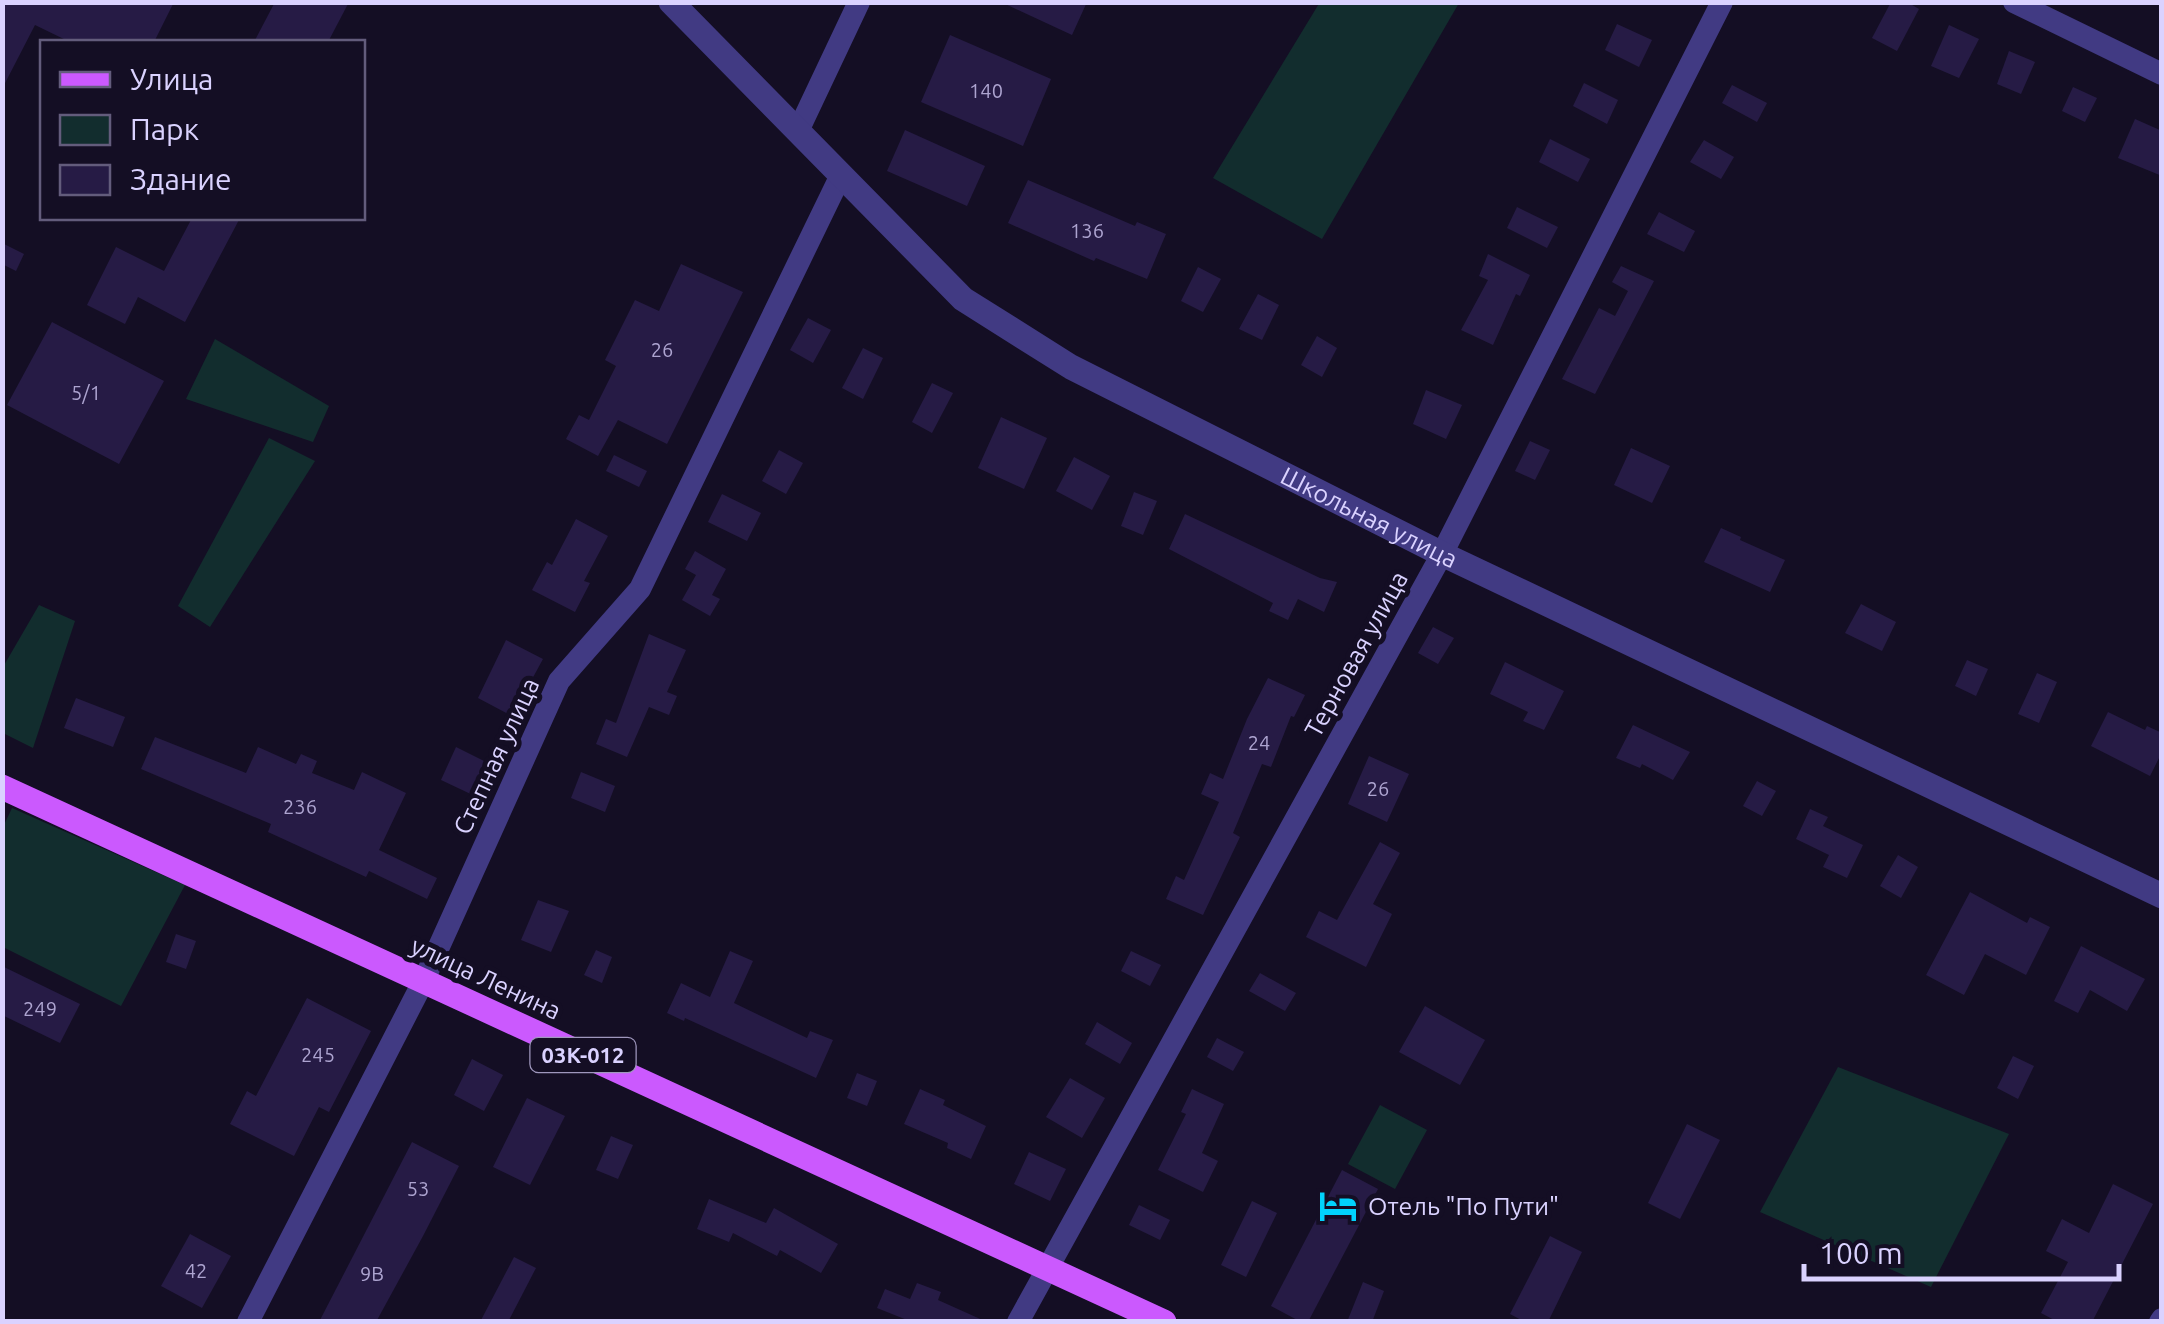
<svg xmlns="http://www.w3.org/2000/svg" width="2164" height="1324" viewBox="0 0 2164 1324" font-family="Ubuntu,sans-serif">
<rect width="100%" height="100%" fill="#140e24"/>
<!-- green -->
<g fill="#122d2e">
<path d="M 1320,2 L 1459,3 L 1322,239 L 1213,178 Z"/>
<path d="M 215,339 L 329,406 L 313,442 L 186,399 Z"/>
<path d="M 269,438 L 315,461 L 210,627 L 178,606 Z"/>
<path d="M 39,605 L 75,621 L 33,748 L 3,733 L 3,667 Z"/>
<path d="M 12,808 L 185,885 L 121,1006 L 3,947 L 3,827 Z"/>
<path d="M 1838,1067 L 2009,1134 L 1931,1287 L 1760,1212 Z"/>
<path d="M 1380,1105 L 1427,1130 L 1395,1189 L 1348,1164 Z"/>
</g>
<!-- building -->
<g fill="#261b45">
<path d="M 2,2 L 174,2 L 154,42 L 70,42 L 35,25 L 2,89 Z"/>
<path d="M 275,2 L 349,2 L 328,42 L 254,42 Z"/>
<path d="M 1001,2 L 1087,2 L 1072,35 Z"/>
<path d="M 1891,2 L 1907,2 L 1919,9 L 1897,51 L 1872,38 Z"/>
<path d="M 1617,24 L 1652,40 L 1639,67 L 1605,50 Z"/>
<path d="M 1949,25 L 1979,39 L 1959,78 L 1931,66 Z"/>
<path d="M 950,35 L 1051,79 L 1023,146 L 921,102 Z"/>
<path d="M 2009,51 L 2035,62 L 2021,94 L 1997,84 Z"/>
<path d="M 1584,83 L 1618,100 L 1607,124 L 1573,106 Z"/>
<path d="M 1732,85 L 1767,103 L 1757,122 L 1722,103 Z"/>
<path d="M 2073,87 L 2097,98 L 2085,122 L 2062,111 Z"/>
<path d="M 2135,119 L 2162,131 L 2162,176 L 2118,158 Z"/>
<path d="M 905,130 L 985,166 L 967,206 L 887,171 Z"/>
<path d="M 1550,139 L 1590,159 L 1578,182 L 1539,162 Z"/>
<path d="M 1704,140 L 1734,157 L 1721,179 L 1690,162 Z"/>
<path d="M 1028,180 L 1135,226 L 1137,222 L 1166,234 L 1147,279 L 1096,258 L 1094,261 L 1008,223 Z"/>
<path d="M 1517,207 L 1558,227 L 1547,248 L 1507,228 Z"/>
<path d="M 1659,212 L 1695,231 L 1684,252 L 1647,234 Z"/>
<path d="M 192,218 L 240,218 L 185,322 L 138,297 L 125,324 L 87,305 L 116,247 L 164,271 Z"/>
<path d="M 2,243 L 24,254 L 16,271 L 2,264 Z"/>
<path d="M 1488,254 L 1530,275 L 1520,296 L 1516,294 L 1493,345 L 1461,330 L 1488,280 L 1479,276 Z"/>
<path d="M 681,264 L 743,292 L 667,444 L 618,420 L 598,456 L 566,439 L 579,415 L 589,420 L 616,366 L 605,360 L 635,300 L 659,311 Z"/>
<path d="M 1621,266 L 1654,281 L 1595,394 L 1562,379 L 1599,308 L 1615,316 L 1628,291 L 1612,282 Z"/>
<path d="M 1198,267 L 1221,279 L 1203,312 L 1181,301 Z"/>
<path d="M 1258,294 L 1279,305 L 1262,340 L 1239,329 Z"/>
<path d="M 808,318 L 831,330 L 813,363 L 790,350 Z"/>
<path d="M 52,322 L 164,381 L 119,464 L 7,405 Z"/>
<path d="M 1317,336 L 1337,348 L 1322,377 L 1301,365 Z"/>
<path d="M 863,348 L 883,358 L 863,399 L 842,388 Z"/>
<path d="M 932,383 L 953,393 L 932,433 L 912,422 Z"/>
<path d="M 1426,390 L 1462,405 L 1446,439 L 1413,424 Z"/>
<path d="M 1001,417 L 1047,438 L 1024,489 L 978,468 Z"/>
<path d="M 1530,441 L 1550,450 L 1535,480 L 1515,471 Z"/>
<path d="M 1631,448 L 1670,466 L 1652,503 L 1614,485 Z"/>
<path d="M 779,450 L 803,463 L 786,494 L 762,481 Z"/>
<path d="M 614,455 L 647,471 L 639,487 L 606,471 Z"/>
<path d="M 1074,457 L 1110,476 L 1092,510 L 1056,491 Z"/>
<path d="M 1134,492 L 1157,501 L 1143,535 L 1121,526 Z"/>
<path d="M 722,494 L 761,513 L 747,541 L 708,522 Z"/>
<path d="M 1185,514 L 1320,578 L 1337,582 L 1324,612 L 1298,599 L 1288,620 L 1269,611 L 1273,603 L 1169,549 Z"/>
<path d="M 576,519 L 608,536 L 584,581 L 590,583 L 575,612 L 532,590 L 547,562 L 552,565 Z"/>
<path d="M 1721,528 L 1741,537 L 1740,540 L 1785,560 L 1770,592 L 1704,562 Z"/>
<path d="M 695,551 L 726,569 L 712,595 L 720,599 L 710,616 L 682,600 L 696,575 L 685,569 Z"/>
<path d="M 1861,604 L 1896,622 L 1882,651 L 1845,633 Z"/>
<path d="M 1433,627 L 1454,638 L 1438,664 L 1418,653 Z"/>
<path d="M 649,634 L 686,650 L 667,692 L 677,696 L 669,715 L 649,707 L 627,757 L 596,744 L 606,719 L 616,723 Z"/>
<path d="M 506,640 L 543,659 L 512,716 L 478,698 Z"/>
<path d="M 1967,660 L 1988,669 L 1976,696 L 1955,686 Z"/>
<path d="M 1505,662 L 1564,691 L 1544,730 L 1523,721 L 1528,712 L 1490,694 Z"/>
<path d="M 2037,673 L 2057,682 L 2039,723 L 2018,714 Z"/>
<path d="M 1268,678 L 1305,695 L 1294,717 L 1291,716 L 1271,767 L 1262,764 L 1233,833 L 1240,837 L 1203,915 L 1166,899 L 1176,876 L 1184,880 L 1219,802 L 1201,794 L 1210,773 L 1223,779 L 1247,719 Z"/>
<path d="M 76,698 L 125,717 L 113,747 L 64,728 Z"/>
<path d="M 2108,712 L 2145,730 L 2147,726 L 2162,733 L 2162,752 L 2150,776 L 2091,746 Z"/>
<path d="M 1633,725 L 1690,752 L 1673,780 L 1642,764 L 1640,768 L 1616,758 Z"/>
<path d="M 155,737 L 246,773 L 258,747 L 296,764 L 301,754 L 317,761 L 312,773 L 354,790 L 362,772 L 406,793 L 379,850 L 437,878 L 427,899 L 369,871 L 366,877 L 268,832 L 271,824 L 141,769 Z"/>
<path d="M 456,747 L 492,765 L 477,797 L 441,780 Z"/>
<path d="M 1369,756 L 1409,774 L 1387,822 L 1348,804 Z"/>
<path d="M 581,772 L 615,786 L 605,812 L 571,798 Z"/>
<path d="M 1757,781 L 1776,791 L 1762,816 L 1743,806 Z"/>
<path d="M 1810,809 L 1828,817 L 1823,826 L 1863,845 L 1847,878 L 1823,867 L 1829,855 L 1796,839 Z"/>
<path d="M 1380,842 L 1400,853 L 1373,904 L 1392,914 L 1366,967 L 1306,937 L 1319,911 L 1337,920 Z"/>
<path d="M 1898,855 L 1918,867 L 1901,898 L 1880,886 Z"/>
<path d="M 1970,892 L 2027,923 L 2030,917 L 2050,927 L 2026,975 L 1985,954 L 1964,995 L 1926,975 Z"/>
<path d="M 538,900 L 569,911 L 551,952 L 521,940 Z"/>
<path d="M 176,934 L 196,941 L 186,969 L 166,962 Z"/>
<path d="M 2081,946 L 2145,979 L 2127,1011 L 2090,990 L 2078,1013 L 2054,1001 Z"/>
<path d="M 596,950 L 612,957 L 602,983 L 584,975 Z"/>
<path d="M 730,951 L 753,961 L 734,1003 L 807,1038 L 810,1031 L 833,1040 L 816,1078 L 685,1018 L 684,1021 L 667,1013 L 681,983 L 710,997 Z"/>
<path d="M 1131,951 L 1161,965 L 1150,986 L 1121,971 Z"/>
<path d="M 2,966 L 80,1004 L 60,1043 L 2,1015 Z"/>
<path d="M 1260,973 L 1296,993 L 1285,1011 L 1249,991 Z"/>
<path d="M 307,998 L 371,1031 L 329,1112 L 319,1107 L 294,1156 L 230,1124 L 247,1091 L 256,1096 Z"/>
<path d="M 1425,1006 L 1485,1040 L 1460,1085 L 1399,1052 Z"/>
<path d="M 1097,1022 L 1132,1043 L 1120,1064 L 1085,1044 Z"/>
<path d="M 1217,1038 L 1244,1052 L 1233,1071 L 1207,1057 Z"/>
<path d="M 2013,1056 L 2034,1066 L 2018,1099 L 1997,1088 Z"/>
<path d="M 472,1059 L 503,1075 L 484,1111 L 454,1095 Z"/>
<path d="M 857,1073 L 877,1081 L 867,1106 L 847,1098 Z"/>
<path d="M 1070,1078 L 1105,1098 L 1082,1138 L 1046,1117 Z"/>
<path d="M 920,1089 L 945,1100 L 943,1105 L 986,1126 L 971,1159 L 947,1148 L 948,1143 L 904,1124 Z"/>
<path d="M 1192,1089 L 1224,1104 L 1202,1153 L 1218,1161 L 1203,1192 L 1158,1170 L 1186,1114 L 1181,1112 Z"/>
<path d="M 527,1098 L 565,1116 L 530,1185 L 493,1167 Z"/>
<path d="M 1687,1124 L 1720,1140 L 1680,1219 L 1648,1203 Z"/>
<path d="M 611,1136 L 633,1145 L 618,1179 L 596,1170 Z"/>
<path d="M 412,1142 L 459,1166 L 423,1236 L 376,1322 L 319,1322 Z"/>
<path d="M 1029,1152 L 1066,1169 L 1050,1201 L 1014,1184 Z"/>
<path d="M 1342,1170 L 1378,1189 L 1308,1322 L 1301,1322 L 1271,1306 Z"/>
<path d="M 2113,1184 L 2153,1204 L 2092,1322 L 2058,1322 L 2041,1313 L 2068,1262 L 2046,1251 L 2062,1219 L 2089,1233 Z"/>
<path d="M 709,1199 L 766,1223 L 774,1208 L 838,1244 L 821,1273 L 780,1250 L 777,1256 L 733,1233 L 729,1242 L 697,1229 Z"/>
<path d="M 1252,1201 L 1277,1213 L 1246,1277 L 1221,1265 Z"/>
<path d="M 1139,1205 L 1170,1220 L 1160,1240 L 1129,1225 Z"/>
<path d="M 190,1234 L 231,1256 L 202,1308 L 161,1286 Z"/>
<path d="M 1550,1236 L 1582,1252 L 1548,1322 L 1525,1322 L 1510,1314 Z"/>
<path d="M 514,1257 L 536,1268 L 508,1322 L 480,1322 Z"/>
<path d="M 1363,1282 L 1384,1291 L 1372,1322 L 1347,1322 Z"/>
<path d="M 917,1283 L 941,1292 L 938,1300 L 987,1322 L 912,1322 L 877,1308 L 885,1289 L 910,1299 Z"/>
</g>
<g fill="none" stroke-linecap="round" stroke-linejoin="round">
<!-- minor -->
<g stroke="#413a83" stroke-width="22">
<path d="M 2014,2 L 2162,74"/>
<path d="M 798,131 L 859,2"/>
<path d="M 248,1322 L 423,982 L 559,681 L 640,589 L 841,175"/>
<path d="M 1018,1322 L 1442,554 L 1722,2"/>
<path d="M 2160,1322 L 2162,1319"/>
</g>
<!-- tertiary -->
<path stroke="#413a83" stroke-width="25" id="s1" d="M 671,2 L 963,299 L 1071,367 L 1442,554 L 2162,896"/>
<!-- primary -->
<path stroke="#cb59fe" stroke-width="25" d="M 2,787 L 1164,1322"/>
</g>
<!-- icons -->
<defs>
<g id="hotel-bare" transform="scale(3)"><path d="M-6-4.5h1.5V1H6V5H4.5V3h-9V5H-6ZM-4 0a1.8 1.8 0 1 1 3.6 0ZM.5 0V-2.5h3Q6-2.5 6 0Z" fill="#01d3fc" stroke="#140e24" stroke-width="2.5" paint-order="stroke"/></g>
</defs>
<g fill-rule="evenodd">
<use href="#hotel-bare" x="1338" y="1206"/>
</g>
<g text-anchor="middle" stroke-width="10" stroke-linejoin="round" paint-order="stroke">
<!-- number labels -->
<g font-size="20" fill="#ada4d0">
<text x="986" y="98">140</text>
<text x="1087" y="238">136</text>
<text x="662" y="357">26</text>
<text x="86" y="400">5/1</text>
<text x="1259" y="750">24</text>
<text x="1378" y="796">26</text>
<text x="300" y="814">236</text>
<text x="40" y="1016">249</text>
<text x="318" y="1062">245</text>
<text x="418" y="1196">53</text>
<text x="196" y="1278">42</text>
<text x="372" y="1281">9В</text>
</g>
<!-- shield labels -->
<rect fill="#140e24" stroke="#9f97bd" stroke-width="2.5" x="530.5" y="1038" width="105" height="34" rx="8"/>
<g font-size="22" font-weight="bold" fill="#dad2ff">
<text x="583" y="1063">03К-012</text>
</g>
<!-- street labels -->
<g font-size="25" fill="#dad2ff" stroke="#140e24">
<text dy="9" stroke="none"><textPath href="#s1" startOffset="878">Школьная улица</textPath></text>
<text transform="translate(1356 654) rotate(-61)" y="9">Терновая улица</text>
<text transform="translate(496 756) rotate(-65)" y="9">Степная улица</text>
<text transform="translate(486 978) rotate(25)" y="9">улица Ленина</text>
</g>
<!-- poi labels -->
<g font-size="25" fill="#dad2ff" stroke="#140e24" text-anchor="start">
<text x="1368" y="1215">Отель "По Пути"</text>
</g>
</g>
<!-- border -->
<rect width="2164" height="1324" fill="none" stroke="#dad2ff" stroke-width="10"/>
<!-- legend -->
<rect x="40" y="40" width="325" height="180" fill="#140e24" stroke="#635c7c" stroke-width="2.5"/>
<rect x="60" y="72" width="50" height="15" fill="#cb59fe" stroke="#635c7c" stroke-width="2.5"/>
<text x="130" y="90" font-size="30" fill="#dad2ff">Улица</text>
<rect x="60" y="115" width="50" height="30" fill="#122d2e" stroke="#635c7c" stroke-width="2.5"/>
<text x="130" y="140" font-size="30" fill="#dad2ff">Парк</text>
<rect x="60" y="165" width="50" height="30" fill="#261b45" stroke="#635c7c" stroke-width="2.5"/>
<text x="130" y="190" font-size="30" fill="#dad2ff">Здание</text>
<!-- scale -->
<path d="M1804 1264v15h315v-15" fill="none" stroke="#dad2ff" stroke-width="5"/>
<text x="1819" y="1264" font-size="30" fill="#dad2ff" stroke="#140e24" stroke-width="8" paint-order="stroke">100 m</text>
</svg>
